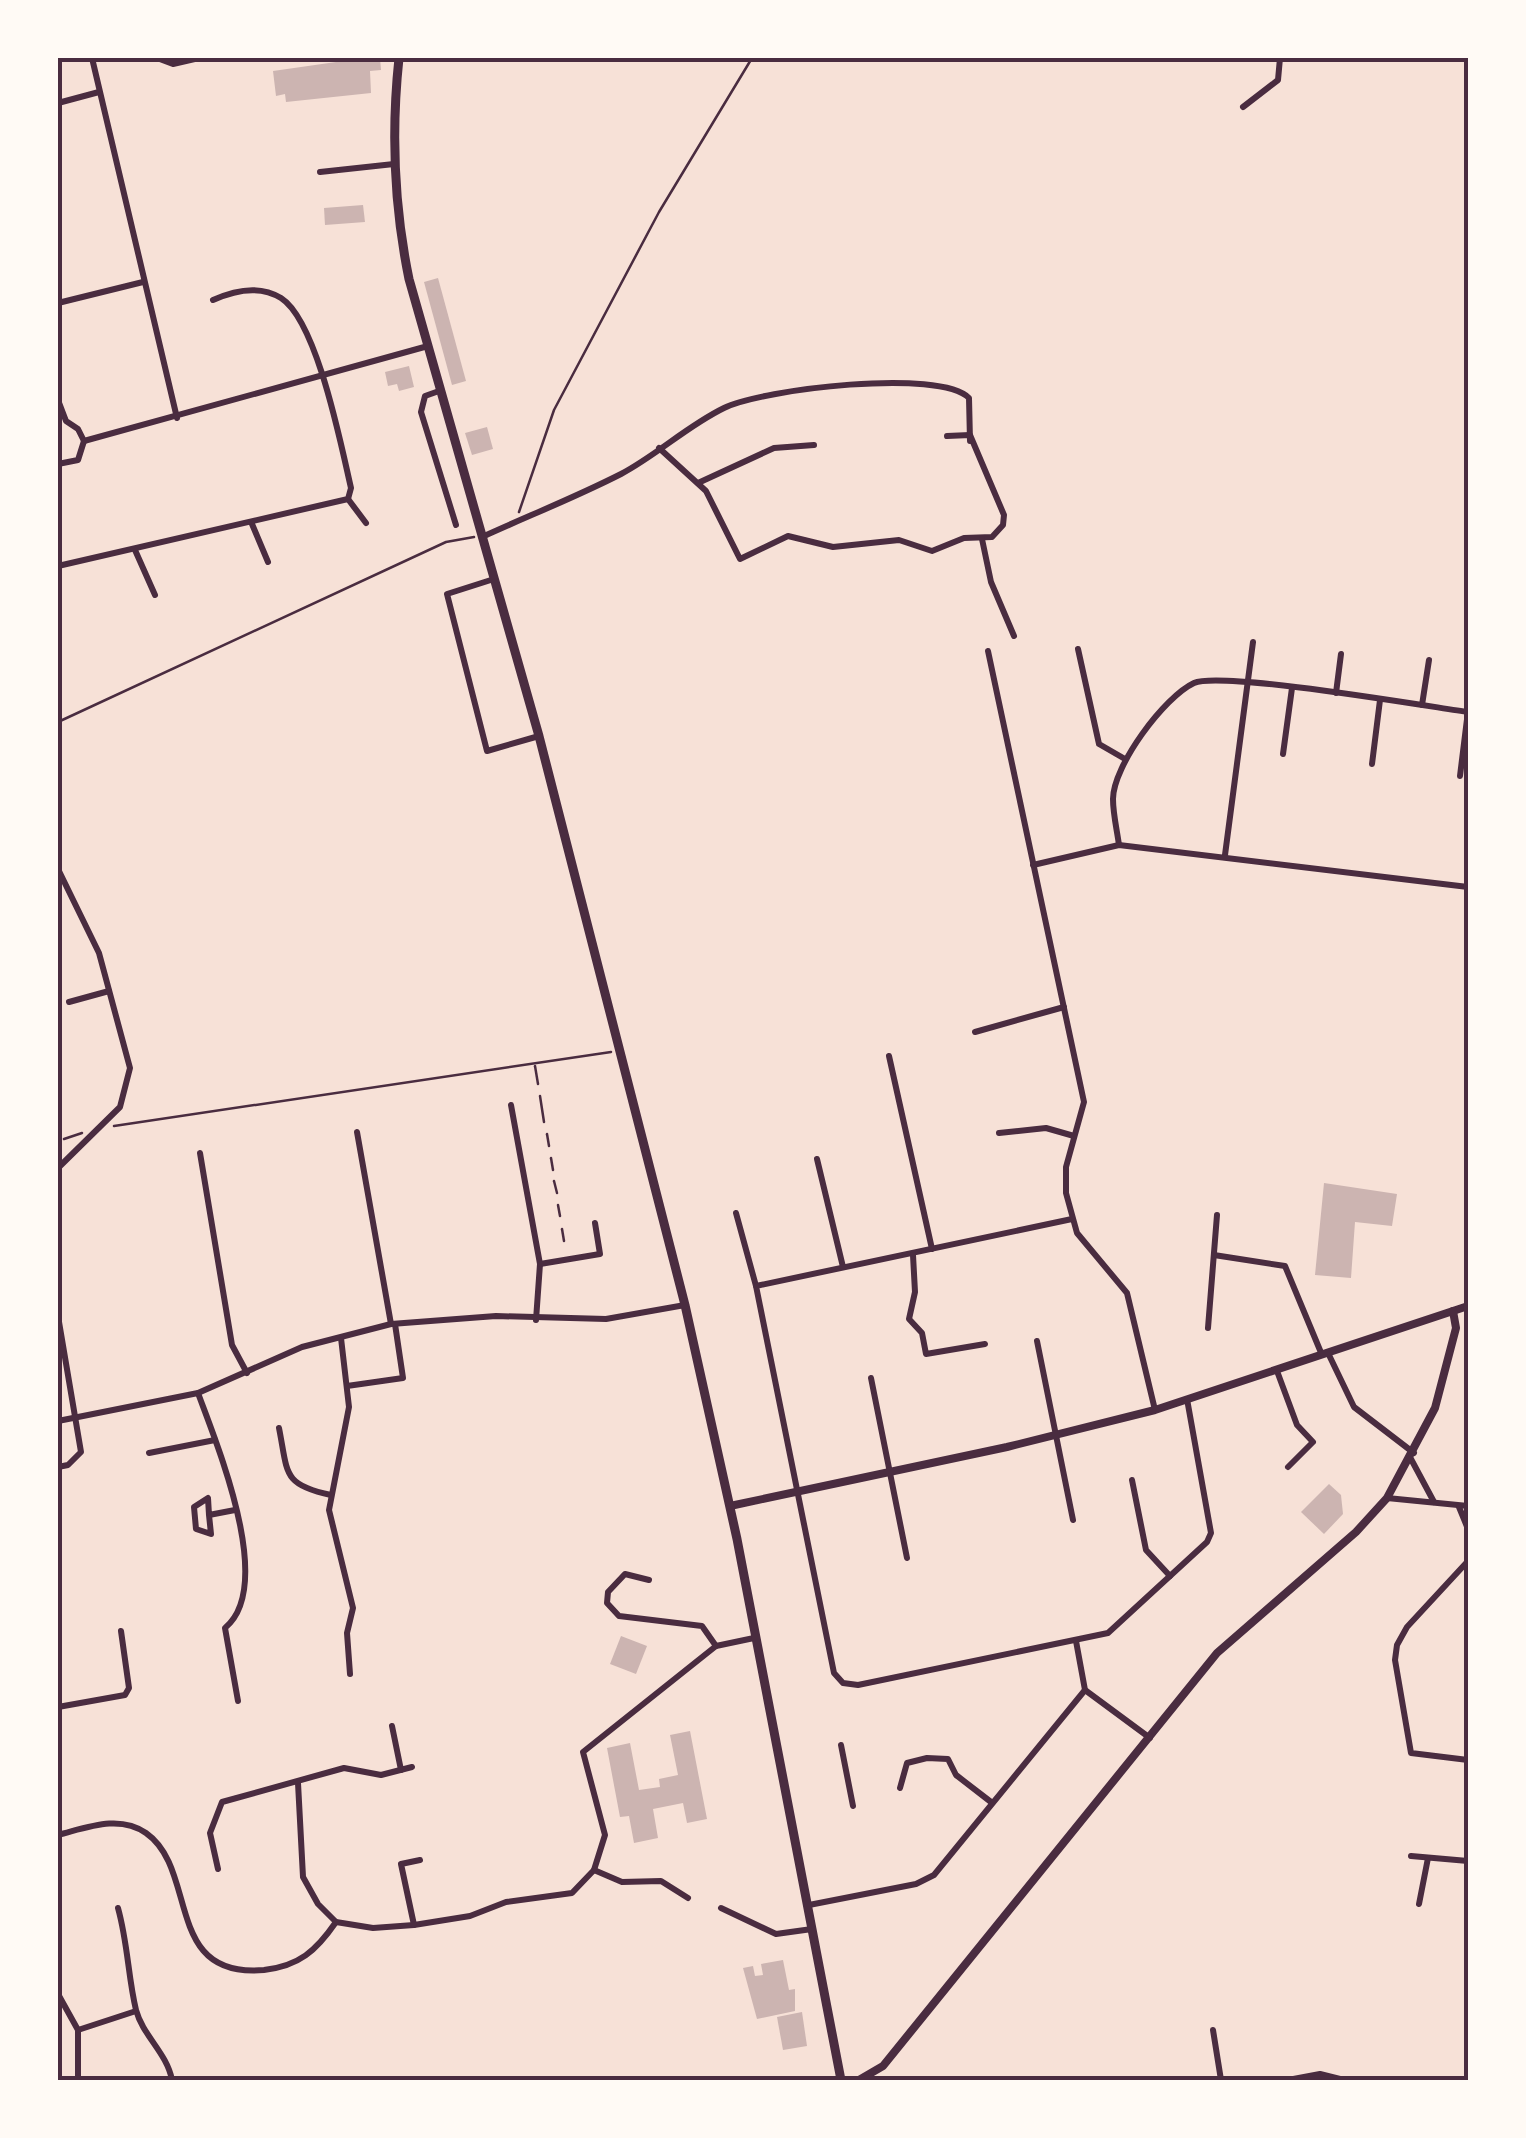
<svg xmlns="http://www.w3.org/2000/svg" width="1526" height="2138" viewBox="0 0 1526 2138" font-family="Montserrat,sans-serif">
<rect width="100%" height="100%" fill="#f7e1d7"/>
<!-- building -->
<g fill="#ccb4b1">
<path d="M 364,58 L 380,58 L 381,70 L 370,71 L 371,93 L 286,102 L 285,94 L 276,96 L 273,71 Z"/>
<path d="M 363,205 L 365,222 L 325,225 L 324,208 Z"/>
<path d="M 438,278 L 466,381 L 452,385 L 424,282 Z"/>
<path d="M 409,366 L 414,387 L 399,391 L 397,384 L 388,386 L 385,372 Z"/>
<path d="M 487,427 L 493,449 L 472,455 L 465,433 Z"/>
<path d="M 1324,1183 L 1397,1194 L 1392,1226 L 1355,1222 L 1351,1278 L 1315,1275 Z"/>
<path d="M 1329,1484 L 1341,1495 L 1343,1514 L 1324,1534 L 1301,1512 Z"/>
<path d="M 621,1636 L 647,1646 L 636,1674 L 610,1664 Z"/>
<path d="M 690,1731 L 707,1819 L 687,1823 L 683,1803 L 653,1809 L 658,1838 L 634,1843 L 629,1816 L 620,1817 L 607,1748 L 630,1743 L 639,1790 L 660,1787 L 659,1779 L 678,1775 L 670,1735 Z"/>
<path d="M 783,1960 L 789,1990 L 795,1989 L 795,2011 L 757,2019 L 743,1968 L 753,1966 L 755,1976 L 763,1975 L 761,1964 Z"/>
<path d="M 802,2012 L 807,2046 L 783,2050 L 777,2017 Z"/>
</g>
<g fill="none" stroke-linecap="round" stroke-linejoin="round">
<!-- path -->
<g stroke="#4a2c40" stroke-width="2.5">
<path d="M 519,512 L 554,410 L 659,212 L 752,58"/>
<path d="M 58,722 L 446,542 L 474,537"/>
<path d="M 535,1066 L 538,1084"/>
<path d="M 540,1096 L 544,1122"/>
<path d="M 114,1126 L 611,1052"/>
<path d="M 547,1134 L 549,1146"/>
<path d="M 64,1139 L 82,1133"/>
<path d="M 551,1158 L 553,1170"/>
<path d="M 554,1181 L 557,1193"/>
<path d="M 558,1205 L 560,1216"/>
<path d="M 562,1229 L 564,1241"/>
</g>
<!-- minor -->
<g stroke="#4a2c40" stroke-width="6">
<path d="M 92,58 L 177,418"/>
<path d="M 157,58 L 173,64 L 199,58"/>
<path d="M 58,103 L 99,92"/>
<path d="M 1243,107 L 1278,80 L 1280,58"/>
<path d="M 320,172 L 394,164"/>
<path d="M 58,303 L 143,282"/>
<path d="M 439,391 L 425,396 L 421,412 L 456,525"/>
<path d="M 58,400 L 66,421 L 78,429 L 84,441"/>
<path d="M 84,441 L 428,346"/>
<path d="M 659,448 L 706,491 L 740,559 L 788,536 L 833,547 L 899,540 L 932,551 L 964,538 L 992,537 L 1003,525 L 1004,515 L 970,435 L 947,436"/>
<path d="M 58,464 L 78,460 L 84,441"/>
<path d="M 698,483 L 774,448 L 814,445"/>
<path d="M 348,499 L 366,523"/>
<path d="M 252,524 L 268,562"/>
<path d="M 482,537 C 528,516 576,497 621,474 C 657,455 687,426 724,408 C 762,389 940,368 969,398 L 970,441"/>
<path d="M 982,539 L 991,582 L 1014,636"/>
<path d="M 135,550 L 155,595"/>
<path d="M 58,566 L 348,499 L 351,488 C 341,445 317,321 281,298 C 260,285 235,290 213,300"/>
<path d="M 494,579 L 447,594 L 487,751 L 539,736"/>
<path d="M 58,633 L 59,637"/>
<path d="M 1078,649 L 1099,744 L 1125,759"/>
<path d="M 988,651 L 1084,1102 L 1066,1167 L 1066,1193 L 1077,1233 L 1127,1293 L 1155,1410"/>
<path d="M 1336,693 L 1341,654"/>
<path d="M 1422,705 L 1429,660"/>
<path d="M 1283,754 L 1292,688"/>
<path d="M 1372,764 L 1380,700"/>
<path d="M 1460,776 L 1468,711"/>
<path d="M 1119,845 C 1117,830 1113,814 1113,799 C 1113,766 1164,697 1194,683 C 1221,671 1426,706 1468,712"/>
<path d="M 1225,855 L 1253,642"/>
<path d="M 1033,865 L 1119,845 L 1468,887"/>
<path d="M 58,869 L 99,953 L 130,1068 L 120,1107 L 58,1168"/>
<path d="M 69,1002 L 109,991"/>
<path d="M 975,1032 L 1064,1007"/>
<path d="M 889,1056 L 932,1249"/>
<path d="M 511,1105 L 540,1264 L 536,1320"/>
<path d="M 357,1132 L 391,1324"/>
<path d="M 999,1133 L 1046,1128 L 1074,1136"/>
<path d="M 200,1153 L 232,1345 L 247,1373"/>
<path d="M 817,1159 L 843,1267"/>
<path d="M 736,1213 L 756,1286"/>
<path d="M 1072,1219 L 756,1286 L 834,1673 L 843,1683 L 858,1685 L 1108,1633 L 1207,1542 L 1211,1533 L 1187,1399"/>
<path d="M 913,1255 L 915,1292 L 909,1319 L 922,1333 L 926,1354 L 985,1344"/>
<path d="M 1214,1255 L 1285,1266 L 1322,1355"/>
<path d="M 540,1264 L 600,1254 L 595,1223"/>
<path d="M 58,1316 L 81,1452 L 68,1465 L 58,1467"/>
<path d="M 1208,1328 L 1217,1215"/>
<path d="M 341,1338 L 349,1407 L 329,1510 L 353,1608 L 347,1633 L 350,1674"/>
<path d="M 1037,1341 L 1073,1520"/>
<path d="M 1329,1355 L 1354,1407 L 1414,1453"/>
<path d="M 1277,1371 L 1297,1425 L 1313,1442 L 1288,1467"/>
<path d="M 871,1378 L 907,1558"/>
<path d="M 347,1386 L 403,1378 L 395,1324"/>
<path d="M 198,1393 C 217,1445 276,1586 225,1628 L 238,1701"/>
<path d="M 58,1421 L 198,1393 L 302,1347 L 391,1324 L 496,1316 L 606,1319 L 685,1305"/>
<path d="M 279,1428 C 288,1473 282,1485 331,1495"/>
<path d="M 149,1453 L 215,1440"/>
<path d="M 1411,1459 L 1434,1502"/>
<path d="M 1132,1480 L 1146,1550 L 1170,1576"/>
<path d="M 1387,1498 L 1468,1506"/>
<path d="M 1459,1507 L 1468,1529"/>
<path d="M 209,1515 L 211,1534 L 196,1529 L 194,1507 L 208,1498 L 209,1515 L 235,1510"/>
<path d="M 1468,1561 L 1407,1627 L 1397,1645 L 1395,1660 L 1411,1753 L 1468,1760"/>
<path d="M 649,1580 L 625,1574 L 608,1592 L 607,1603 L 619,1616 L 702,1626 L 716,1646"/>
<path d="M 1076,1641 L 1085,1690 L 1150,1738"/>
<path d="M 58,1707 L 125,1695 L 129,1688 L 121,1631"/>
<path d="M 392,1726 L 401,1770"/>
<path d="M 841,1745 L 853,1806"/>
<path d="M 298,1783 L 303,1877 L 318,1904 L 336,1922 L 373,1928 L 414,1925 L 470,1916 L 506,1902 L 572,1893 L 594,1870 L 605,1835 L 583,1752 L 716,1646 L 754,1638"/>
<path d="M 900,1788 L 907,1763 L 927,1758 L 948,1759 L 956,1775 L 991,1802"/>
<path d="M 58,1835 C 86,1828 119,1814 146,1833 C 199,1870 163,1979 264,1970 C 299,1966 316,1951 336,1922"/>
<path d="M 1411,1856 L 1468,1861"/>
<path d="M 218,1869 L 210,1833 L 222,1802 L 344,1768 L 381,1775 L 412,1767"/>
<path d="M 594,1870 L 622,1882 L 661,1881 L 688,1898"/>
<path d="M 1419,1904 L 1428,1858"/>
<path d="M 809,1905 L 916,1884 L 934,1875 L 1085,1690"/>
<path d="M 118,1908 C 128,1944 128,1977 136,2010 C 143,2036 167,2053 172,2080"/>
<path d="M 721,1908 L 776,1934 L 812,1929"/>
<path d="M 414,1925 L 401,1864 L 420,1860"/>
<path d="M 58,1994 L 78,2030 L 78,2080"/>
<path d="M 78,2030 L 136,2011"/>
<path d="M 1213,2030 L 1221,2080"/>
<path d="M 1288,2080 L 1320,2074 L 1344,2080"/>
</g>
<!-- tertiary -->
<g stroke="#4a2c40" stroke-width="8">
<path d="M 730,1506 L 1007,1447 L 1155,1410 L 1468,1306"/>
<path d="M 859,2080 L 883,2066 L 1217,1653 L 1356,1532 L 1387,1498 L 1435,1408 L 1456,1328 L 1453,1311"/>
</g>
<!-- secondary -->
<path stroke="#4a2c40" stroke-width="9" d="M 399,58 C 391,133 394,206 409,279 L 539,736 L 685,1305 L 737,1539 L 841,2080"/>
</g>
<!-- border -->
<rect width="1526" height="2138" fill="none" stroke="#fffaf5" stroke-width="120"/>
<rect x="60" y="60" width="1406" height="2018" fill="none" stroke="#4a2c40" stroke-width="4"/>
</svg>
